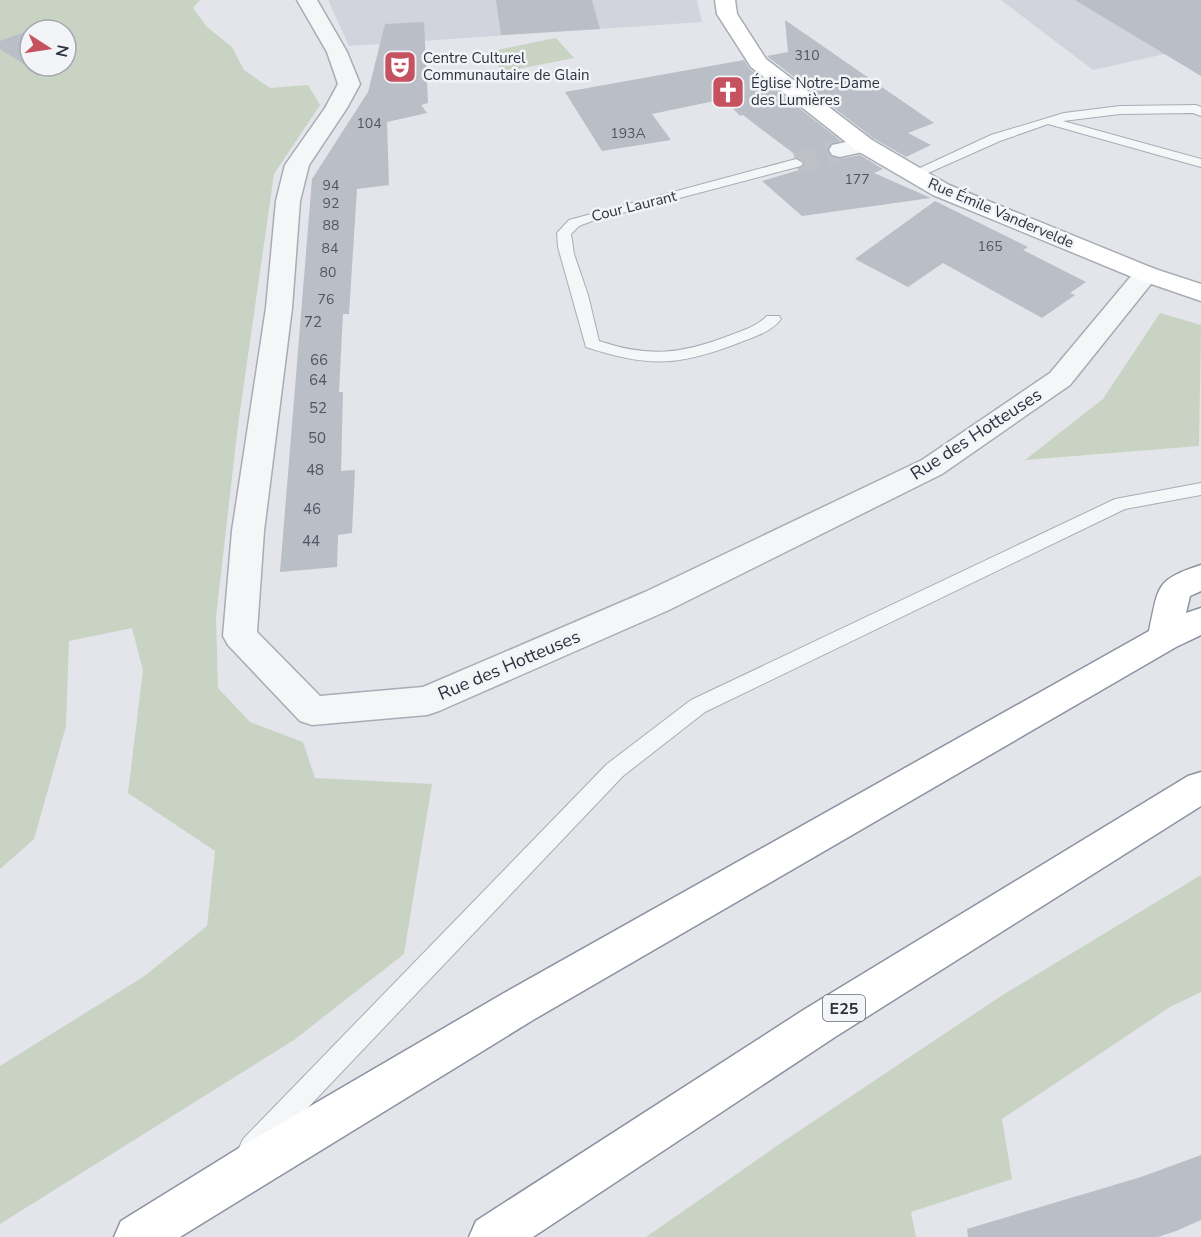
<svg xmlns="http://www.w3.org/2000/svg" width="1201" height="1237" viewBox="0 0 1201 1237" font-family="'Nunito Sans',sans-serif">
<rect width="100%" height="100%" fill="#e3e5ea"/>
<!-- built -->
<g fill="#d1d4dc">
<path d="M 328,0 L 697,0 L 702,22 L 349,46 Z"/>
<path d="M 1001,0 L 1201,0 L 1201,46 L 1093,70 Z"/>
</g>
<!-- green -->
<g fill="#c8d3c4" fill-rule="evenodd">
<path d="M 0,0 L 200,0 L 193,8 L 207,27 L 232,47 L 244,70 L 270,88 L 308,85 L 320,105 L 274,174 L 238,425 L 216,617 L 218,688 L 250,722 L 303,742 L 315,778 L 432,784 L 404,954 L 294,1040 L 0,1224 L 0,1066 L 143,977 L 207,926 L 215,851 L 128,793 L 143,670 L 132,628 L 69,641 L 66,726 L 34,839 L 0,869 ZM 30,30 L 66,30 L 66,66 L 30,66 Z"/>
<path d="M 556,38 L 574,58 L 503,72 L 487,52 Z"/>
<path d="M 1160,313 L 1201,325 L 1199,446 L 1025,460 L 1103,399 Z"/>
<path d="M 1201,875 L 1201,992 L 1170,1007 L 1002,1119 L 1012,1179 L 911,1212 L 916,1237 L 646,1237 L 784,1141 L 1001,996 Z"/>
</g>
<!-- building -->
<g fill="#babec6">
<path d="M 496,0 L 592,0 L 600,29 L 501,35 Z"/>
<path d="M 1075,0 L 1201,0 L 1201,76 Z"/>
<path d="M 785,20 L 934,123 L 908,133 L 931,145 L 906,157 L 873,138 L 768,57 L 767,56 L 788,52 Z"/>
<path d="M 424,22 L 428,103 L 421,105 L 427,113 L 387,122 L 389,185 L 357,189 L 349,314 L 343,314 L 339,392 L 343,392 L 341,471 L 355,470 L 352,533 L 338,535 L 337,567 L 280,572 L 312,179 L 368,92 L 385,24 Z"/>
<path d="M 35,28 L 39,30 L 30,30 L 30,65 L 27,66 L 0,49 L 0,41 Z"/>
<path d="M 744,60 L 750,69 L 841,141 L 830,144 L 827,149 L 830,156 L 840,159 L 860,155 L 883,169 L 874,173 L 931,198 L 802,216 L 762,181 L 809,167 L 804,161 L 761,129 L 743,115 L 740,116 L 724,99 L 652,114 L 671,140 L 602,151 L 565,92 Z"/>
<path d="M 935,201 L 1028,247 L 1023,250 L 1086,282 L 1070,293 L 1075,295 L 1042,318 L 943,263 L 908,287 L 855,259 Z"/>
<path d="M 1201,1155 L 1201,1220 L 1176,1231 L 1158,1237 L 968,1237 L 967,1229 L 1141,1177 Z"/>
</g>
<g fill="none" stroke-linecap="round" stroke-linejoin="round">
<!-- street-tunnel -->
<path stroke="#bec1c8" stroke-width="22" stroke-dasharray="22 10" stroke-linecap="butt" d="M 796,163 L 840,150"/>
<!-- lane casing -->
<g stroke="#a8acb4" stroke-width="2">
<g id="lane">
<path d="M 1196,105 L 1201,107 L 1201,116 L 1193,113 L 1120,114 L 1063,121 L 1201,159 L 1201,167 L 1048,124 L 1000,141 L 919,177 L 914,178 L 907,174 L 991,135 L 1064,113 L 1120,106 Z"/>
<path d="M 796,159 L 803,163 L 801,166 L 592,221 L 579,226 L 571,234 L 574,254 L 588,295 L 599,341 C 650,358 682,354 731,335 C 744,330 757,326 767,316 L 779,316 L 781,319 C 771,332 756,336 741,342 C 680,366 649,368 586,347 L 558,247 L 557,233 L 569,220 Z"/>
<path d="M 1201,483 L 1201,495 L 1125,509 L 705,712 L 623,776 L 261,1157 L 252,1161 L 243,1157 L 239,1148 L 243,1139 L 607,764 L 691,700 L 1115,499 Z"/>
</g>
</g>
<!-- street casing -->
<g stroke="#a8acb4" stroke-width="3">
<g id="street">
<path d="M 297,0 L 317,0 L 347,52 L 360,84 L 347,108 L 309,165 L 300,201 L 292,308 L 264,531 L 257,632 L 320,696 L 423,687 L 645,592 L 922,460 L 1050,373 L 1137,269 L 1146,266 L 1155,269 L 1159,274 L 1070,385 L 942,474 L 669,610 L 439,711 L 427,715 L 312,725 L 300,721 L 228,645 L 223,636 L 232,531 L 266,308 L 276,201 L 285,165 L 325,108 L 338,84 L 327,52 Z"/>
<path d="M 864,138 L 872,140 L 875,145 L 872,150 L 840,157 L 832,155 L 829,150 L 832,145 Z"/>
</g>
</g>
<!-- secondary casing -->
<g stroke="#a8acb4" stroke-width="3">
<path id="secondary" d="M 715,0 L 735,0 L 737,14 L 766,59 L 872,140 L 949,185 L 1155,269 L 1201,284 L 1201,301 L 1137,279 L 933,195 L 856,150 L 751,67 L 717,14 Z"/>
</g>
<!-- highway casing -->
<g stroke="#8b92a0" stroke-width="3">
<g id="highway">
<path d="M 1201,565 L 1201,591 L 1190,596 L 1186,613 L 1201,608 L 1201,635 L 1176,647 L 533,1020 L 180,1237 L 114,1237 L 121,1221 L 247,1143 L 504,993 L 1149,631 C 1159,587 1154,580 1201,565 Z"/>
<path d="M 1201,772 L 1201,806 L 835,1037 L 533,1237 L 469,1237 L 476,1221 L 805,1009 L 1188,776 Z"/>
</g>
</g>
<!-- lane -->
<use href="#lane" fill="#f5f6f8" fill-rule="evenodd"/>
<!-- street -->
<use href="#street" fill="#f5f6f8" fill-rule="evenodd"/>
<!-- secondary -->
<use href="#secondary" fill="#fff" fill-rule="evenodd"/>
<!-- highway -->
<use href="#highway" fill="#fff" fill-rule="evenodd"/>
</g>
<!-- icons -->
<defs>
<g id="theatre-square" transform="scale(1.725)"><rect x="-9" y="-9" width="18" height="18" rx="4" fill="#c6515f" stroke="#f2f4f7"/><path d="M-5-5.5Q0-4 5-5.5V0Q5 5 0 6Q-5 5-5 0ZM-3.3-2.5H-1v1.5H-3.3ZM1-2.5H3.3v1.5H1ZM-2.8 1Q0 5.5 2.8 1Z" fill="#fff"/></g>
<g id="church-square" transform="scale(1.725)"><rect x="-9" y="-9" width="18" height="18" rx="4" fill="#c6515f" stroke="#f2f4f7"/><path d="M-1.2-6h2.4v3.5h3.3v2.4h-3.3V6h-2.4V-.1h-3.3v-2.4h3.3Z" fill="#fff"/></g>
</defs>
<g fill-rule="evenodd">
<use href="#theatre-square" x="400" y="67"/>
<use href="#church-square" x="728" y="92"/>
</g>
<g text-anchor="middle" stroke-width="5" stroke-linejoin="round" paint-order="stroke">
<!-- far-number labels -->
<g font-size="14" fill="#505662">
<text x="807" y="60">310</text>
<text x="369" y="128">104</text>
<text x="628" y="138">193A</text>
<text x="857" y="184">177</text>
<text x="331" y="190">94</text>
<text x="331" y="208">92</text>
<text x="331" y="230">88</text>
<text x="990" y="251">165</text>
<text x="330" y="253">84</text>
<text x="328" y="277">80</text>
<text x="326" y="304">76</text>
</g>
<!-- far-poi labels -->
<g font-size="15" fill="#2c3341" stroke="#f2f4f7" text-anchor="start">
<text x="423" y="63">Centre Culturel<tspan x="423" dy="17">Communautaire de Glain</tspan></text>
<text x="751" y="88">Église Notre-Dame<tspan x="751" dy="17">des Lumières</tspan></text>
</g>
<!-- far-street labels -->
<g font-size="15" fill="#2c3341" stroke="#f2f4f7">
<text transform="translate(634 206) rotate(-14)" y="5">Cour Laurant</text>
<text transform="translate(1001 213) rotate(23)" y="5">Rue Émile Vandervelde</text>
</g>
<!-- number labels -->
<g font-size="15" fill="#505662">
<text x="313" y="327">72</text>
<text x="319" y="365">66</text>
<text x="318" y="385">64</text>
<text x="318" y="413">52</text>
<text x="317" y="443">50</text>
<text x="315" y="475">48</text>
<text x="312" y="514">46</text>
<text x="311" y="546">44</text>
</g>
<!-- shield labels -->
<rect fill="#f2f4f7" stroke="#676d78" stroke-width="1.5" x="823" y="995" width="42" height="26" rx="4.5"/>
<g font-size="16" font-weight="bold" fill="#2c3341">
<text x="844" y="1014">E25</text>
</g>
<!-- street labels -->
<g font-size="18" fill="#2c3341" stroke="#f2f4f7">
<text transform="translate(976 434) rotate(-33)" y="6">Rue des Hotteuses</text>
<text transform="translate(509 665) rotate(-23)" y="6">Rue des Hotteuses</text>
</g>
</g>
<!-- north arrow -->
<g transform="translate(48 48) rotate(102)"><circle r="28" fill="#f2f4f7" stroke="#a3a7ae" stroke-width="1.5"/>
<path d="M0-4.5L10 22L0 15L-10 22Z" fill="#c6515f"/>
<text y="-9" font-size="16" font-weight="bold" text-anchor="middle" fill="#2c3341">N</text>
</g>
</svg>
